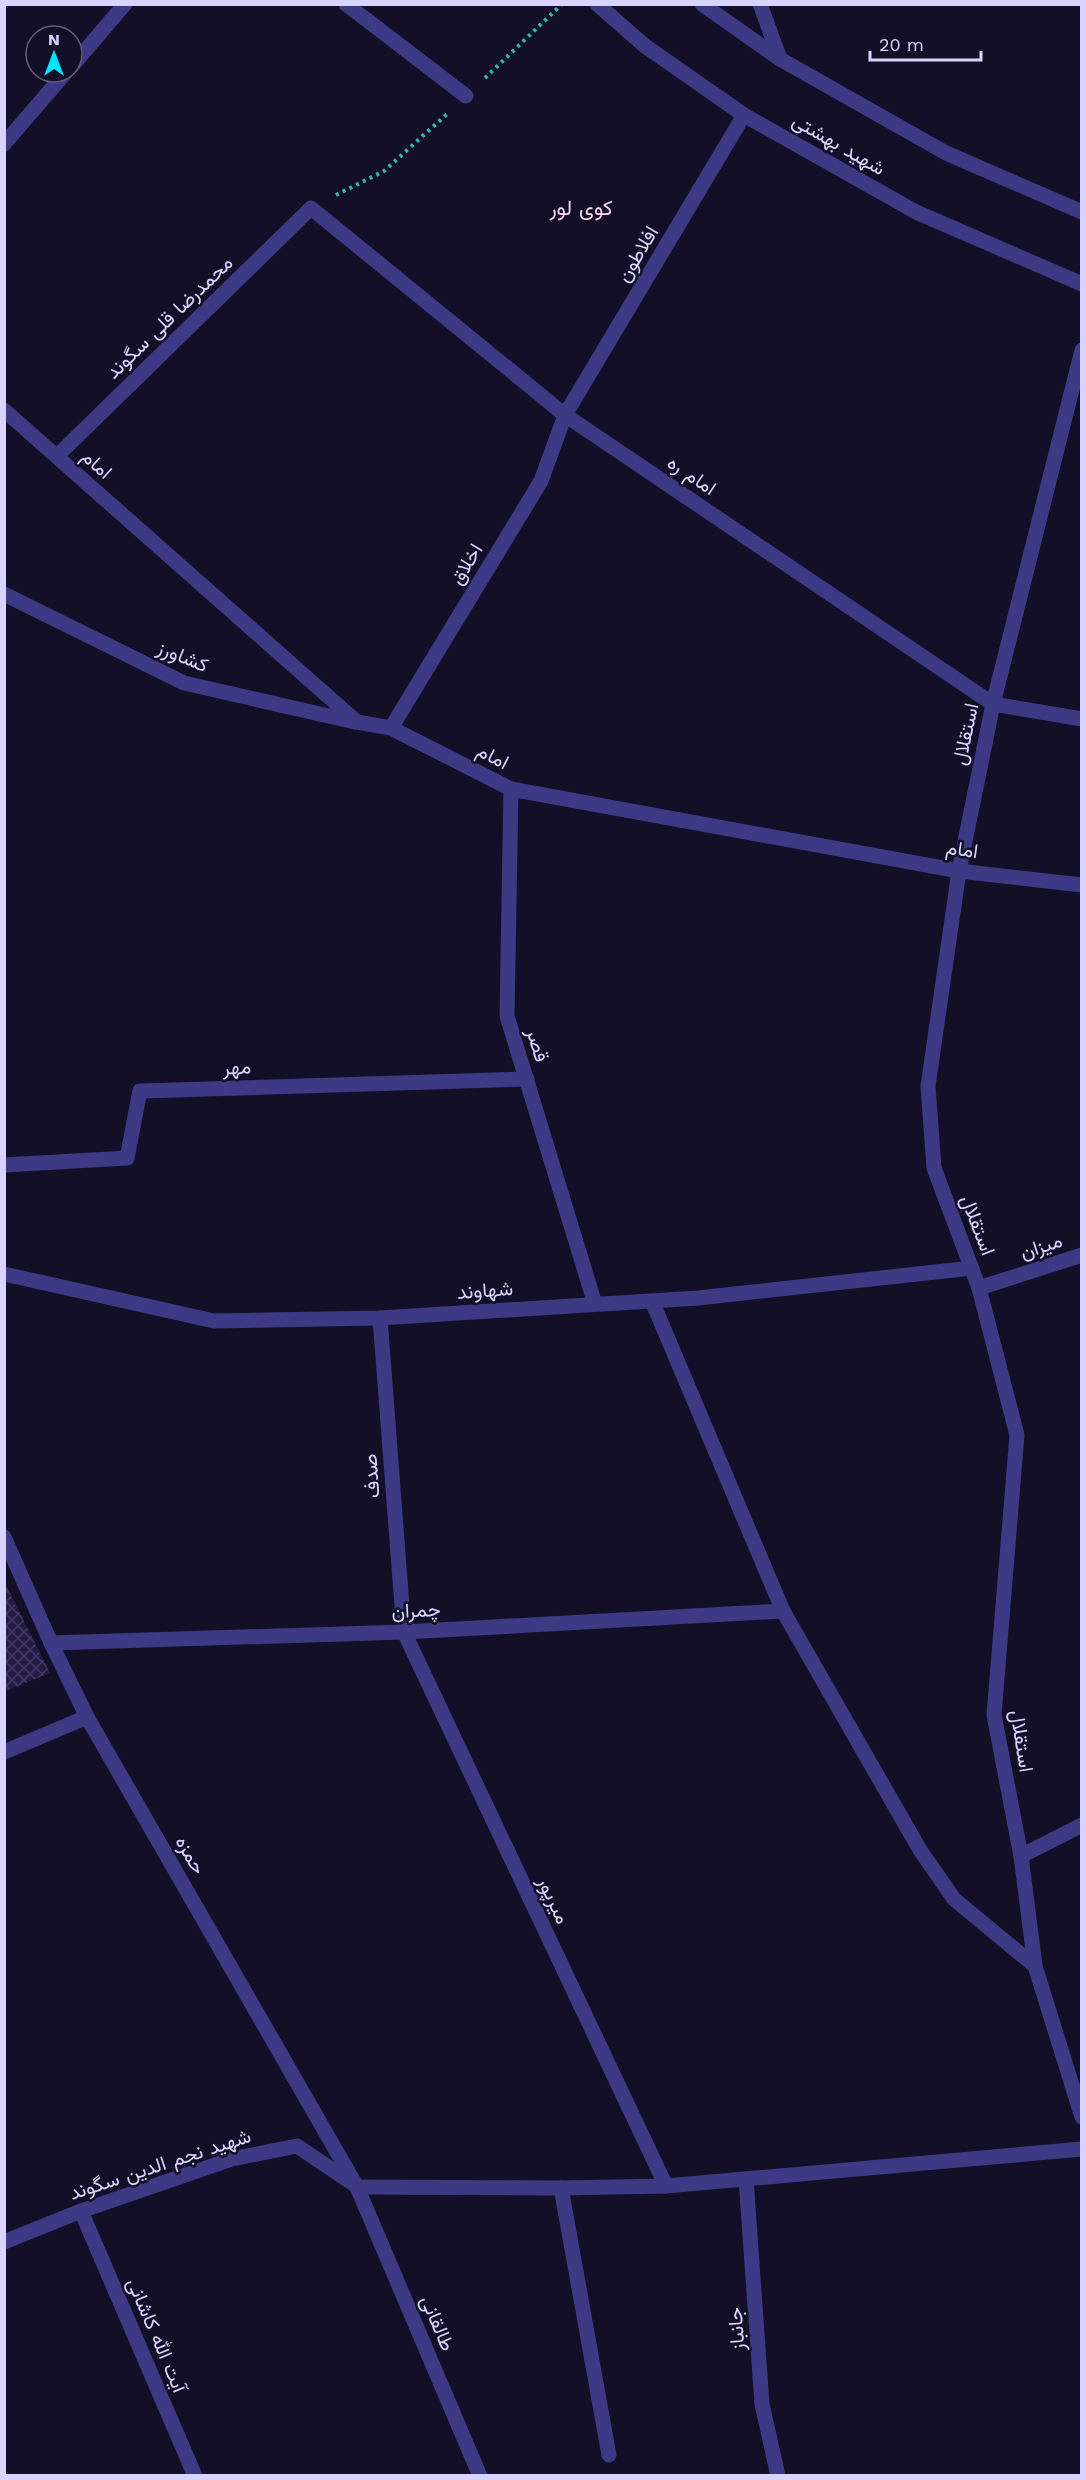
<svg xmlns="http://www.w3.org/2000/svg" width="1086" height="2480" viewBox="0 0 1086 2480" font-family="'Work Sans',Vazirmatn,sans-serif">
<defs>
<pattern id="building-cross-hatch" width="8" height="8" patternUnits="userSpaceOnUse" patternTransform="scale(1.5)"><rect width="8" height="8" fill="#241b47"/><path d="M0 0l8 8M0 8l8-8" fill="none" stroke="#433b63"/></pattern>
</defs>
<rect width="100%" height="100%" fill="#130f26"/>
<!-- building -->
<path fill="url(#building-cross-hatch)" d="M 4,1581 L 50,1673 L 4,1692 Z"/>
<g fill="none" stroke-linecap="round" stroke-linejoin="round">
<!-- path -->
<g stroke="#2fb8b0" stroke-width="4" stroke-dasharray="3 4.5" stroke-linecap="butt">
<path d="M 485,78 L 562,4"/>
<path d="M 336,195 L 384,171 L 447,114"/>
</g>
<!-- minor -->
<g stroke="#3d3a85" stroke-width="15">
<path d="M 346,4 L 466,96"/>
<path d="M 597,4 L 645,46 L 744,115 L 916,212 L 1082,284"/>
<path d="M 702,4 L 780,59 L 946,153 L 1082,212"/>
<path d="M 760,4 L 780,59"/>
<path d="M 72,66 L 125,4"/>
<path d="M 4,144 L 66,72"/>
<path d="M 1082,350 L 993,704 L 959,871 L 928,1086 L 934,1168 L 979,1288 L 1017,1435 L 994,1715 L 1021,1856 L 1035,1966 L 1082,2117"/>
<path d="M 4,410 L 357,722 L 391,728 L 511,789 L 959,871 L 1082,885"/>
<path d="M 57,456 L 311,208 L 565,415 L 993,704 L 1082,719"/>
<path d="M 4,594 L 184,683 L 355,722"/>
<path d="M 391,728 L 541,481 L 565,415 L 744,115"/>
<path d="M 511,789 L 507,1016 L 595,1304"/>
<path d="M 4,1165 L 127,1158 L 140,1091 L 527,1079"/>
<path d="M 4,1274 L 214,1321 L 380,1318 L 698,1298 L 972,1268"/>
<path d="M 979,1288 L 1082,1255"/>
<path d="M 652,1301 L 783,1611 L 920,1850 L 954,1899 L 1035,1966"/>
<path d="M 380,1318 L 404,1632 L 666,2186"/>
<path d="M 4,1537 L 51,1643 L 87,1717 L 357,2187 L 480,2476"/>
<path d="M 51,1643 L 404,1632 L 783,1611"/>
<path d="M 4,1752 L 87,1717"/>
<path d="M 1021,1856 L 1082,1825"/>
<path d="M 746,2179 L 762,2404 L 778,2476"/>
<path d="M 357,2187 L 561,2188 L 666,2186 L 1082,2149"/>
<path d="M 561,2188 L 609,2455"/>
<path d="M 81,2211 L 195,2476"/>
<path d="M 4,2242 L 81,2211 L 232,2159 L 297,2146 L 355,2185"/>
</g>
</g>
<g text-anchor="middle" stroke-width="5" stroke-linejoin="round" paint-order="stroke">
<!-- street labels -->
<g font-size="20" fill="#d9d4ff" stroke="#130f26">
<text transform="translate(839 144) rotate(30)" y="7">شهید بهشتی</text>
<text transform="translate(637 254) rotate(-59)" y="7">افلاطون</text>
<text transform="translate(169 317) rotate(-44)" y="7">محمدرضا قلی سگوند</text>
<text transform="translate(97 464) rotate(42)" y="7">امام</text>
<text transform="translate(692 475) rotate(34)" y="7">امام ره</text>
<text transform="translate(466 564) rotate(-59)" y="7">اخلاق</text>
<text transform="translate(183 656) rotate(22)" y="7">کشاورز</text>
<text transform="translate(965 734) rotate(-78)" y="7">استقلال</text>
<text transform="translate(493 756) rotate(27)" y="7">امام</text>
<text transform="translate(962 849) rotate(8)" y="7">امام</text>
<text transform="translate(538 1045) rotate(73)" y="7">قصر</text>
<text transform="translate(237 1067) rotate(-2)" y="7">مهر</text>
<text transform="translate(978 1225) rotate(69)" y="7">استقلال</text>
<text transform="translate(1041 1246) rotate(-18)" y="7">میزان</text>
<text transform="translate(485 1290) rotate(-4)" y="7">شهاوند</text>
<text transform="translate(371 1476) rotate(-94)" y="7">صدف</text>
<text transform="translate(416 1610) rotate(-3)" y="7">چمران</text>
<text transform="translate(1022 1741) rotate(81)" y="7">استقلال</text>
<text transform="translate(191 1855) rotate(60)" y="7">حمزه</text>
<text transform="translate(554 1900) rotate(65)" y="7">میرپور</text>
<text transform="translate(160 2164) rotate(-18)" y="7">شهید نجم الدین سگوند</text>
<text transform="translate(438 2323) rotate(67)" y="7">طالقانی</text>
<text transform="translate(736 2329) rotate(-94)" y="7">جانباز</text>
<text transform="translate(157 2335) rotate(67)" y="7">آیت الله کاشانی</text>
</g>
<!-- neighbourhood labels -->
<g font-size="21" fill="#ffd6f0" stroke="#130f26">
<text x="581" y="215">کوی لور</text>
</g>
</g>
<!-- border -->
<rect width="1086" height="2480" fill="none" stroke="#d9d4ff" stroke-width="12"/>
<!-- north arrow -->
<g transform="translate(54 54)"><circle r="28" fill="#130f26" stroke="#625e7d" stroke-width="1.5"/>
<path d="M0-4.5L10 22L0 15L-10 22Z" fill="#00e5ff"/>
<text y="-9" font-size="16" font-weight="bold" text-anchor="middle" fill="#d9d4ff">N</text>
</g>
<!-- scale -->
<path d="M870 51v9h111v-9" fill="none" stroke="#d9d4ff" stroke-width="3"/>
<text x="879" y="51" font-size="18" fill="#d9d4ff" stroke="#130f26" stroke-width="4.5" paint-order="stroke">20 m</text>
</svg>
